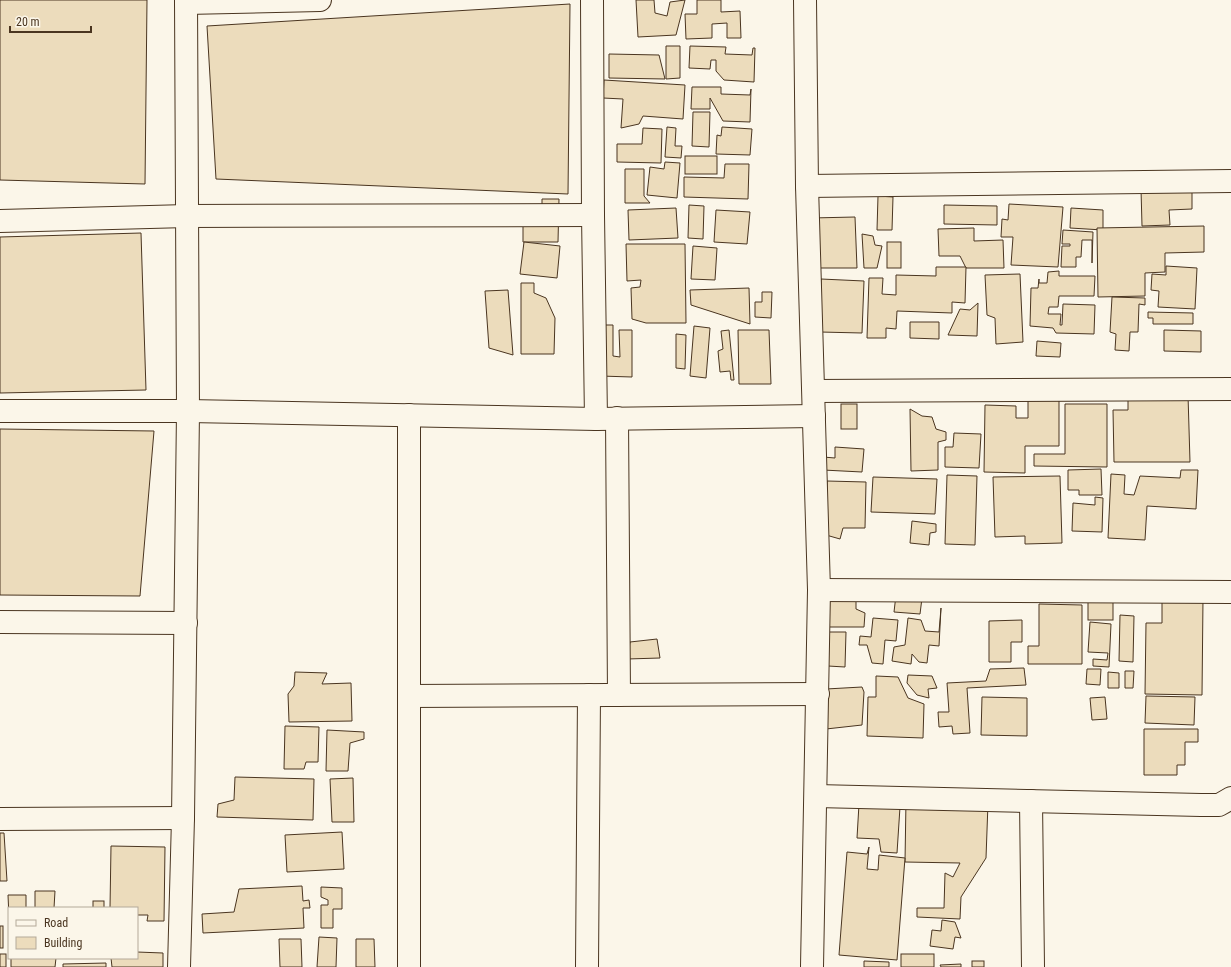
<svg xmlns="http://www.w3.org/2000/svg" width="1231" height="967" viewBox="0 0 1231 967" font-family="'Roboto Condensed',sans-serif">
<rect width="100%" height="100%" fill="#fbf6e9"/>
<!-- building -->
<g fill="#ecdcbc" stroke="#4a3520">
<path d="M 0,0 L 147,0 L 145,184 L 0,180 Z"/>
<path d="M 636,0 L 654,0 L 655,13 L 667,16 L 670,2 L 685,0 L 676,35 L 638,37 Z"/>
<path d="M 697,0 L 721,0 L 721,12 L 740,11 L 741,38 L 727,38 L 727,23 L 712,24 L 712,38 L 686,39 L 685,14 L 697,14 Z"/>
<path d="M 570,4 L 568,194 L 216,179 L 207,26 Z"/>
<path d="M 666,46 L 680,46 L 680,78 L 666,79 Z"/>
<path d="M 690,46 L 726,47 L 725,54 L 752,55 L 753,48 L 755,48 L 754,82 L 724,80 L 716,71 L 716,60 L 711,60 L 710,69 L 689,68 Z"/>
<path d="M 609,54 L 659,55 L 665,79 L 609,78 Z"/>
<path d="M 604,80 L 685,85 L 683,119 L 643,116 L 639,124 L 621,128 L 623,99 L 603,98 Z"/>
<path d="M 692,87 L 721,87 L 721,94 L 750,95 L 751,89 L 750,122 L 723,121 L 710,98 L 710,109 L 691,109 Z"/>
<path d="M 693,112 L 710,112 L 709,147 L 692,146 Z"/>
<path d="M 667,127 L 676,128 L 675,146 L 682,146 L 681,158 L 665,157 Z"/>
<path d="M 722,127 L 752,129 L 750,155 L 716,154 L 717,135 L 721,136 Z"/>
<path d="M 643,128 L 662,129 L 661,163 L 617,162 L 617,144 L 642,144 Z"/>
<rect x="685" y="156" width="32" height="18"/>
<path d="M 665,162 L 680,163 L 677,198 L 647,195 L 650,167 L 664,169 Z"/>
<path d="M 725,164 L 749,164 L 748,199 L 684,197 L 684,177 L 724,178 Z"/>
<path d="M 625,169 L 644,169 L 644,196 L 650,203 L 625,203 Z"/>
<path d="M 1192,188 L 1192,209 L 1169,210 L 1170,225 L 1142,226 L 1141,189 Z"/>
<path d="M 878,196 L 893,197 L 892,230 L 877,230 Z"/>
<path d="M 542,199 L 559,199 L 558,242 L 523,242 L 523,222 L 542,222 Z"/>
<path d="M 1009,204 L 1063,207 L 1058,267 L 1011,265 L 1013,237 L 1001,237 L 1002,219 L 1008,220 Z"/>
<path d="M 689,205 L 704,206 L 703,239 L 688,238 Z"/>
<path d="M 944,205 L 997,206 L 997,225 L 944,224 Z"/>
<path d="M 676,208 L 678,238 L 629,240 L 628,210 Z"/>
<path d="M 1071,208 L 1103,210 L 1103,230 L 1070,228 Z"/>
<path d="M 716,210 L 750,212 L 747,244 L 714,242 Z"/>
<path d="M 855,217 L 857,268 L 812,268 L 811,218 Z"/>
<path d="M 1204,226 L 1204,252 L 1165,253 L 1165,272 L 1145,273 L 1145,296 L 1098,297 L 1097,228 Z"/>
<path d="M 974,228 L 974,241 L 1003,240 L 1004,268 L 966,268 L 960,256 L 939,256 L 938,229 Z"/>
<path d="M 1063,230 L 1093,232 L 1092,263 L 1092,240 L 1082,240 L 1081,257 L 1076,257 L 1076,267 L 1061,267 L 1062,246 L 1070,246 L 1070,244 L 1062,244 Z"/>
<path d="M 141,233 L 146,390 L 0,393 L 0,237 Z"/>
<path d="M 862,234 L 873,236 L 875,245 L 882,246 L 877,268 L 864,268 Z"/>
<path d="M 524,242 L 560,246 L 557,278 L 520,274 Z"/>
<rect x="887" y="242" width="14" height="26"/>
<path d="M 626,244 L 685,244 L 686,323 L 646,323 L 632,319 L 631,288 L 640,287 L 641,280 L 627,281 Z"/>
<path d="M 693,246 L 717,248 L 715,280 L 691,279 Z"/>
<path d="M 1166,266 L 1197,268 L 1195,309 L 1158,307 L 1159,291 L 1151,290 L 1152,274 L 1166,275 Z"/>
<path d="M 936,267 L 966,267 L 965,303 L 952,302 L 952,313 L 897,311 L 896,329 L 886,328 L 886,338 L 867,338 L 869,278 L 883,278 L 882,294 L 896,295 L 896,275 L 936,276 Z"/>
<path d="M 1059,271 L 1059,276 L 1095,276 L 1094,296 L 1059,296 L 1058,307 L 1049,307 L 1048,314 L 1061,314 L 1060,325 L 1062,325 L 1063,304 L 1095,305 L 1094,334 L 1056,333 L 1053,328 L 1030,326 L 1031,288 L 1038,288 L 1039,279 L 1039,283 L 1047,283 L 1048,272 Z"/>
<path d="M 1020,274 L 1023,342 L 996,344 L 995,318 L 987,315 L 985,275 Z"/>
<path d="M 821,279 L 864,281 L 862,333 L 820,332 Z"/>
<path d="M 521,283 L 534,283 L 534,293 L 546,298 L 555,318 L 554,354 L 521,354 Z"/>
<path d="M 749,288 L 750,324 L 691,305 L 690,290 Z"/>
<path d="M 508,290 L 513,355 L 489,348 L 485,291 Z"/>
<path d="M 762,292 L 772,292 L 771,318 L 755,317 L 755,302 L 762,302 Z"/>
<path d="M 1112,297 L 1145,298 L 1145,305 L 1139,304 L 1138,332 L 1130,332 L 1129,351 L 1115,350 L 1116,334 L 1110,332 Z"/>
<path d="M 978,303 L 977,336 L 948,335 L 960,309 L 970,310 Z"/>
<path d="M 1148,312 L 1193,313 L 1193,324 L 1153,324 L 1153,318 L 1148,318 Z"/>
<path d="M 910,322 L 939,322 L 939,339 L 910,338 Z"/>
<path d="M 600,325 L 613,325 L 613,356 L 620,357 L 619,330 L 632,330 L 632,377 L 600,376 Z"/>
<path d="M 694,326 L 710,328 L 706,378 L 690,376 Z"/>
<path d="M 729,330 L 734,380 L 731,380 L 730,371 L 720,372 L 718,351 L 723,349 L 721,331 Z"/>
<path d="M 738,330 L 769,330 L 771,384 L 739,384 Z"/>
<path d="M 1164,330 L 1201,331 L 1201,352 L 1164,351 Z"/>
<path d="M 676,334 L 686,335 L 685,369 L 676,368 Z"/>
<path d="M 1037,341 L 1061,343 L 1060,357 L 1036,356 Z"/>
<path d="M 1128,395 L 1188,395 L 1190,462 L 1114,462 L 1113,410 L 1128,410 Z"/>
<path d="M 1028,400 L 1059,400 L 1059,446 L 1025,446 L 1025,473 L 984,472 L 985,405 L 1016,406 L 1016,418 L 1028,418 Z"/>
<rect x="841" y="404" width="16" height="25"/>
<path d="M 1065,404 L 1107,404 L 1107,467 L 1034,466 L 1034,454 L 1065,454 Z"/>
<path d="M 910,409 L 922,416 L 932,417 L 936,429 L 946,432 L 946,440 L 938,442 L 938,470 L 911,471 Z"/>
<path d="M 0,429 L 154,431 L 140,596 L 0,595 Z"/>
<path d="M 954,433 L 981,434 L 979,468 L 945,467 L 945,447 L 953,447 Z"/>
<path d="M 835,447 L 864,449 L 862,472 L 823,470 L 823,457 L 835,458 Z"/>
<path d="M 1101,469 L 1102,495 L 1079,495 L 1079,490 L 1068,490 L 1068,470 Z"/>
<path d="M 1181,470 L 1198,470 L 1196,509 L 1147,506 L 1145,540 L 1108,538 L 1111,474 L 1125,475 L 1124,494 L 1134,495 L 1140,476 L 1180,478 Z"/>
<path d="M 947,475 L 977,476 L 975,545 L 945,544 Z"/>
<path d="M 1060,476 L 1062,543 L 1025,544 L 1025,536 L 995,537 L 993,477 Z"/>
<path d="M 873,477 L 937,479 L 935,514 L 871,512 Z"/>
<path d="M 827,481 L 866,482 L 865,528 L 843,528 L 840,539 L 826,535 Z"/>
<path d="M 1095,497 L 1103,498 L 1102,532 L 1072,531 L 1073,503 L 1095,505 Z"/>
<path d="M 912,521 L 936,524 L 936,532 L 930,533 L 929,545 L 910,543 Z"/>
<rect x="1088" y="592" width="25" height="28"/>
<path d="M 827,595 L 856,596 L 856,609 L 865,613 L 864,627 L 827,627 Z"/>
<path d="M 896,595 L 922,598 L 920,614 L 894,612 Z"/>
<path d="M 1162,598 L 1203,599 L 1202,695 L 1145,694 L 1146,623 L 1162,623 Z"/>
<path d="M 1039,604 L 1082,605 L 1082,664 L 1028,664 L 1028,646 L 1039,646 Z"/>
<path d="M 941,608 L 939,646 L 929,645 L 927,663 L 919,662 L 912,654 L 911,664 L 892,661 L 894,647 L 905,645 L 908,618 L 921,620 L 925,631 L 939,632 Z"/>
<path d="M 1120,615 L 1134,616 L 1133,662 L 1119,661 Z"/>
<path d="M 873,618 L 898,620 L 896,641 L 885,640 L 883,664 L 872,663 L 867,645 L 859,645 L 860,636 L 871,637 Z"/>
<path d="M 1022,620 L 1022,642 L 1011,642 L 1011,662 L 989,662 L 989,621 Z"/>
<path d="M 1090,622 L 1111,624 L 1109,667 L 1093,666 L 1093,659 L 1107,660 L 1108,653 L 1088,652 Z"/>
<path d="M 829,632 L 846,632 L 845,667 L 828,666 Z"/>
<path d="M 657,639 L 660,658 L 627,659 L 630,642 Z"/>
<path d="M 1024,668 L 1026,685 L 967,688 L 970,733 L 953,734 L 952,726 L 939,727 L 938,712 L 949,712 L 947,683 L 986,681 L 990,669 Z"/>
<path d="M 1087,669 L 1101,669 L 1100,685 L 1086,684 Z"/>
<path d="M 1125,671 L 1134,671 L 1133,688 L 1125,688 Z"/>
<path d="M 295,672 L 327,673 L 322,684 L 351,683 L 352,721 L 289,722 L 288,694 L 294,686 Z"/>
<path d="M 1108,672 L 1119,673 L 1119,688 L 1108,688 Z"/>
<path d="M 908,675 L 932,676 L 937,688 L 928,689 L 929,698 L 917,695 L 907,683 Z"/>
<path d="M 876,676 L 898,677 L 908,698 L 924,704 L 923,738 L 867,736 L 868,697 L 876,697 Z"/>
<path d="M 862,687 L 864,692 L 862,725 L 826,729 L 826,689 Z"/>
<path d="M 1146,696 L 1195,697 L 1194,725 L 1145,723 Z"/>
<path d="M 982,697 L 1027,698 L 1027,736 L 981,735 Z"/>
<path d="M 1105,697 L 1107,719 L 1092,720 L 1090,698 Z"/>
<path d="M 285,726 L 319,727 L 318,762 L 306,762 L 304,769 L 284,769 Z"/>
<path d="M 1144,729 L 1198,729 L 1198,742 L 1185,742 L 1185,765 L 1177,765 L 1177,775 L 1144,775 Z"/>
<path d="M 327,730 L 364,732 L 364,739 L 350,743 L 348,771 L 326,771 Z"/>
<path d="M 235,777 L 314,779 L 313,820 L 217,817 L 218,804 L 234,800 Z"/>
<path d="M 353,778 L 354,822 L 332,822 L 330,779 Z"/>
<path d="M 906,800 L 988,803 L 986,858 L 961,897 L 960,919 L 917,917 L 917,908 L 944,908 L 945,873 L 953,877 L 960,863 L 905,862 Z"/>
<path d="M 859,804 L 900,807 L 897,853 L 881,852 L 879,839 L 857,838 Z"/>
<path d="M 342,832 L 344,869 L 287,872 L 285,835 Z"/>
<path d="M 0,833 L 4,833 L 7,881 L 0,881 Z"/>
<path d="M 111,846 L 165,847 L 164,921 L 147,921 L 148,915 L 137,915 L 137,908 L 110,908 Z"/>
<path d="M 869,847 L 867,869 L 878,870 L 879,855 L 905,858 L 897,960 L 839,955 L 847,852 L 867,854 Z"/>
<path d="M 302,886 L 303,901 L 309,900 L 310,908 L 303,908 L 304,928 L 203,933 L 202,914 L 234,912 L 239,889 Z"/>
<path d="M 321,887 L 342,888 L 342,909 L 333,909 L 333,928 L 321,928 L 321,905 L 328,905 L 328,900 L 321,897 Z"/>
<path d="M 35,891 L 55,891 L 54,908 L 35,908 Z"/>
<path d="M 8,895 L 26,895 L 26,908 L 9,908 L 9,918 Z"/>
<rect x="93" y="901" width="11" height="7"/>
<path d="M 942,920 L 955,922 L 961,938 L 955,937 L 953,949 L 930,946 L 932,930 L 941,931 Z"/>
<rect x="0" y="926" width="3" height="22"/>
<path d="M 319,937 L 337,938 L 336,967 L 317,967 Z"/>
<path d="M 279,939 L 301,939 L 302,967 L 280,967 Z"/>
<path d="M 356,939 L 374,939 L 375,967 L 356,967 Z"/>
<path d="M 137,952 L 163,953 L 163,967 L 112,967 L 111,958 L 137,958 Z"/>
<rect x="0" y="954" width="6" height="13"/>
<rect x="901" y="954" width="33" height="13"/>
<path d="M 11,958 L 56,958 L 55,967 L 11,967 Z"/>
<path d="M 864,961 L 889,962 L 889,967 L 864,967 Z"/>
<rect x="972" y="961" width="12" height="6"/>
<path d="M 106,963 L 106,967 L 63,967 L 63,964 Z"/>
<path d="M 961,964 L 961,967 L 941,967 L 940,965 Z"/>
</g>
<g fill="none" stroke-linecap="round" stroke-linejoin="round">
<!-- minor casing -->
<g stroke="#4a3520" stroke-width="24">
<g id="minor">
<path d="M 592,0 L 593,215 L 596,419"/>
<path d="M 805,0 L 807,186 L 819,590 L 812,967"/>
<path d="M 186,3 L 320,0"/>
<path d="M 807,186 L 1231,181"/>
<path d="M 0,221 L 187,216 L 593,215"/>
<path d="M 814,391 L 1231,389"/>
<path d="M 0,411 L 188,411 L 596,419 L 814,416"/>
<path d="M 617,418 L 619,695"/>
<path d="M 819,590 L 1231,592"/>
<path d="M 0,622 L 186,623"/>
<path d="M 409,696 L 818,694"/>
<path d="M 816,796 L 1201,805 L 1219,805 L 1231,798"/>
<path d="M 1031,801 L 1033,967"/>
<path d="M 0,819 L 183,818"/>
<path d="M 179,967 L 183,818 L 188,411 L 186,0"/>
<path d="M 409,967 L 409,415"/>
<path d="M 587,967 L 589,695"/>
</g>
</g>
<!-- minor -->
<use href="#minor" stroke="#fbf6e9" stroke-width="22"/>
</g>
<!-- legend -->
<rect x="8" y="907" width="130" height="52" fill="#fbf6e9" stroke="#b4a999"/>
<rect x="16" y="920" width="20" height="6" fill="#fbf6e9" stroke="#b4a999"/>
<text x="44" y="927" font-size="12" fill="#4a3520">Road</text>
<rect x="16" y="937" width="20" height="12" fill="#ecdcbc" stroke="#b4a999"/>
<text x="44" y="947" font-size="12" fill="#4a3520">Building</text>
<!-- scale -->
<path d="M10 26v6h81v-6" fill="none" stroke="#4a3520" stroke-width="2"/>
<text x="16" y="26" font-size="12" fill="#4a3520" stroke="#fbf6e9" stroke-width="3" paint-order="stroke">20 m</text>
</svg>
